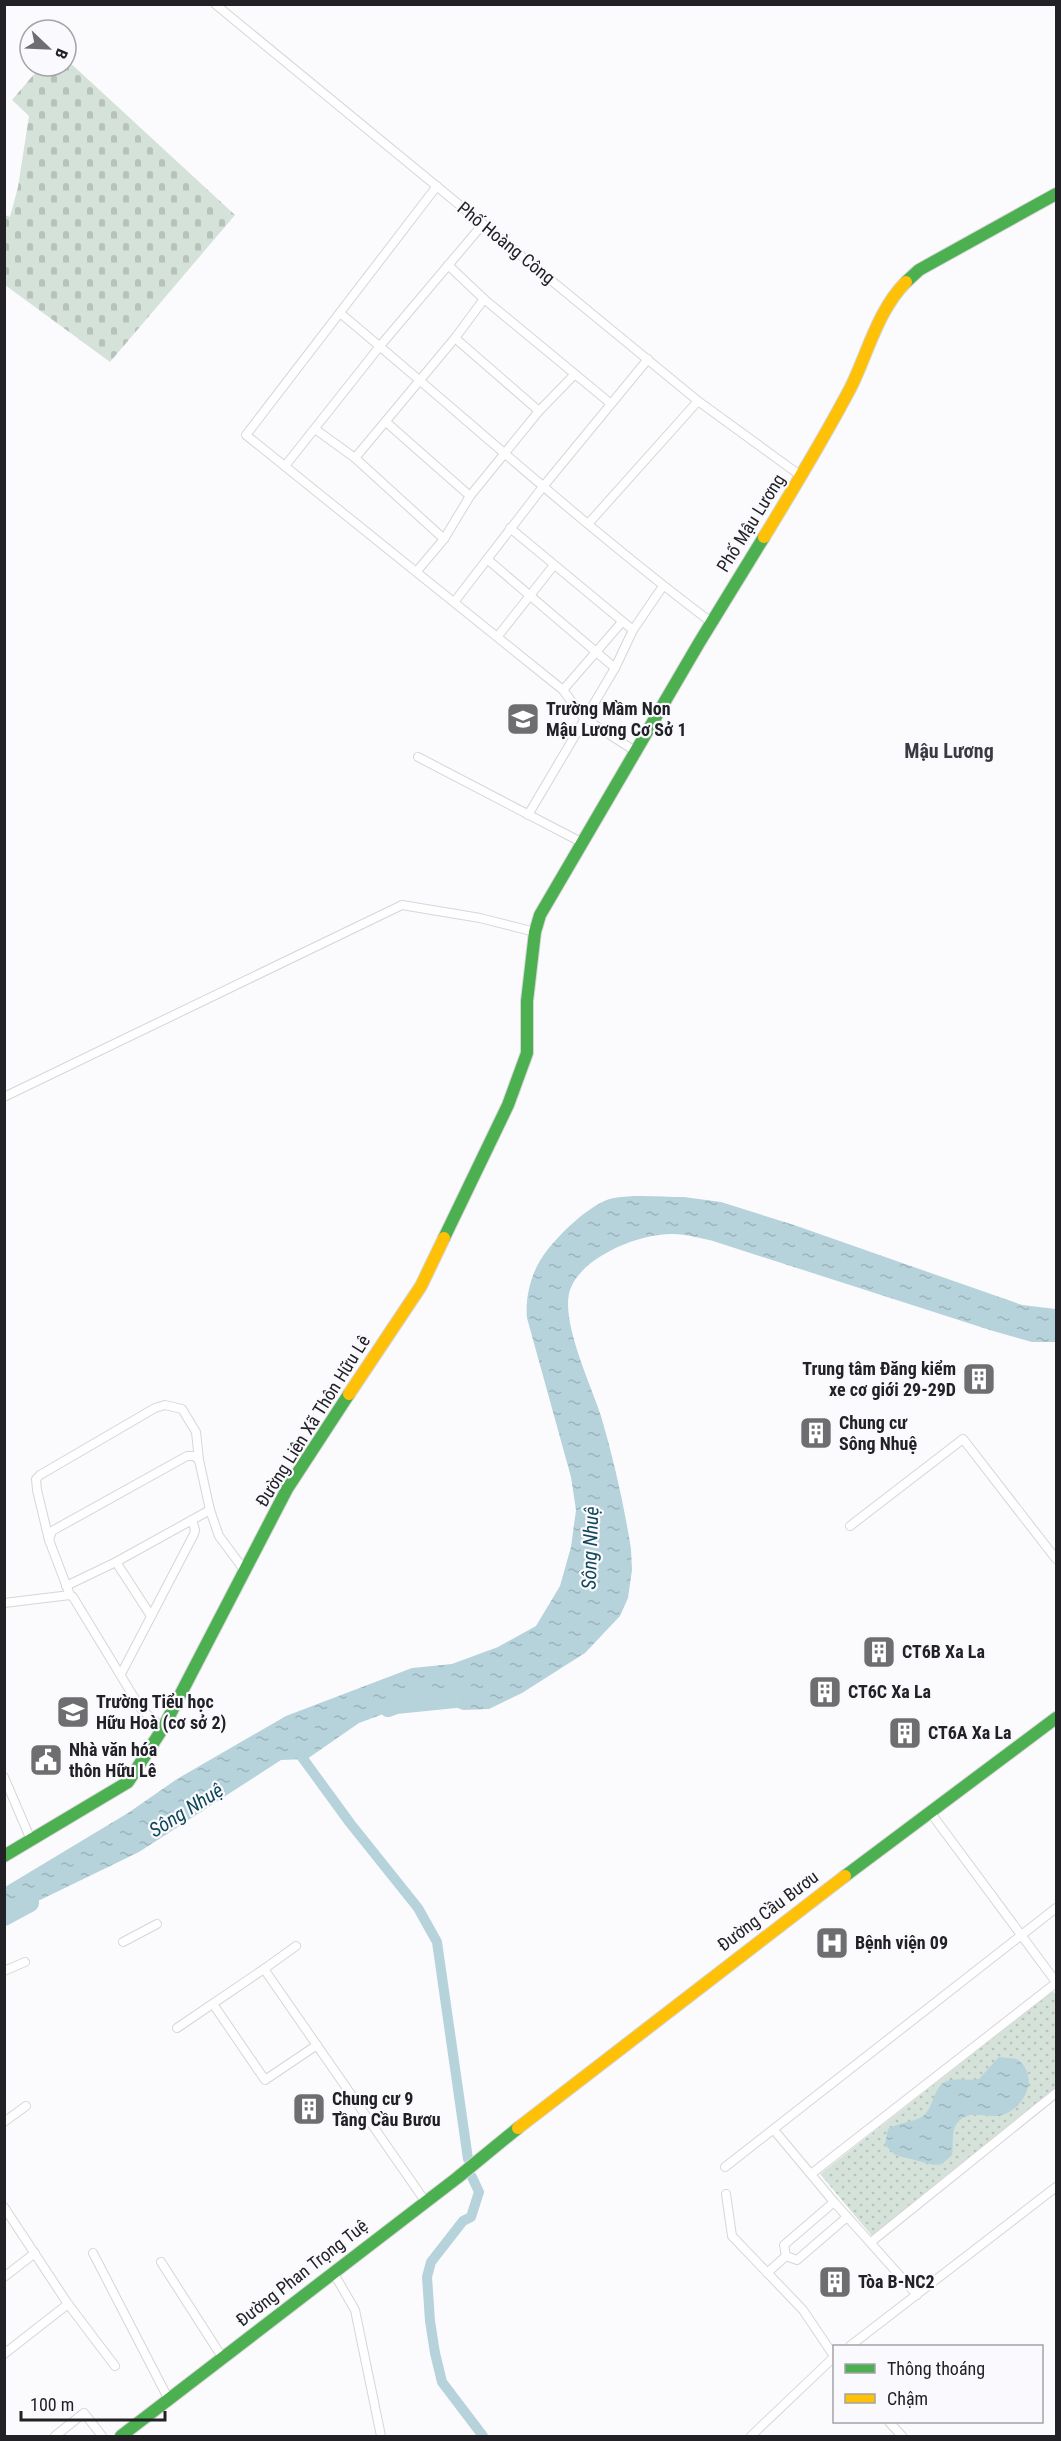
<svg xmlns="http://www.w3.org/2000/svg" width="1061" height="2441" viewBox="0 0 1061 2441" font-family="'Roboto Condensed',sans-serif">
<defs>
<pattern id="cemetery-stones" width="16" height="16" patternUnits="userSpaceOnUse" patternTransform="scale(1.5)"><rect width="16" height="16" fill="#d5e2da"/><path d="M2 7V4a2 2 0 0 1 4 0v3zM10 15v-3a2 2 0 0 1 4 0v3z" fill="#b7c2bb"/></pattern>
<pattern id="park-dots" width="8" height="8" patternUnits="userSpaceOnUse" patternTransform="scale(1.5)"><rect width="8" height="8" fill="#d5e2da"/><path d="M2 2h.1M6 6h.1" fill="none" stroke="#b7c2bb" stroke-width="1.8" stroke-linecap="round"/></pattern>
<pattern id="water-ripples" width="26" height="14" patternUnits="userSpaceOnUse" patternTransform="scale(1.5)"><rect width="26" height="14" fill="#b6d2db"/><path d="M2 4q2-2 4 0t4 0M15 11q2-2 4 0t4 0" fill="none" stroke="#9cb4bc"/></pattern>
</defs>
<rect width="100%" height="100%" fill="#fbfbfd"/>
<!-- cemetery -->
<path fill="url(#cemetery-stones)" d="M 66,59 L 235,215 L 110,362 L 5,285 L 5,215 L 10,217 L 18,187 L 29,116 L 12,100 L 41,66 L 66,66 Z"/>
<!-- park -->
<path fill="url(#park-dots)" d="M 1053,1991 L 1056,1995 L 1056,2088 L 872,2236 L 820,2174 Z"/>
<!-- water -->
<g fill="url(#water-ripples)">
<path d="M 684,1197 L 721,1202 L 794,1225 L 1022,1305 L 1056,1309 L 1056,1342 L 1032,1342 L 993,1331 L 713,1241 C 700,1238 686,1234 673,1234 C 640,1233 581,1257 570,1290 C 560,1320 591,1385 601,1416 C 614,1460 624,1505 631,1549 L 632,1570 L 628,1598 L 620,1616 L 585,1653 L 522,1693 L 489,1709 L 463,1710 L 447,1704 L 421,1700 L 359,1723 L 307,1759 L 281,1760 L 139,1852 L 5,1917 L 5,1887 L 128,1813 L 177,1779 L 286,1716 L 412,1668 L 452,1664 L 498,1647 L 536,1626 L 560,1586 L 571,1547 L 576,1510 L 571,1477 L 527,1318 C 525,1298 531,1273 543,1256 C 556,1237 591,1202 614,1198 C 636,1194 661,1197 684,1197 Z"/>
<path d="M 999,2057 L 1017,2059 C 1039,2076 1027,2104 1005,2114 C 990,2120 972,2109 960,2120 C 950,2128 954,2144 952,2155 L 942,2164 L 934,2165 L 895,2155 L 885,2145 L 888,2129 C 899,2122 913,2123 923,2116 C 936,2106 932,2083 951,2080 C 960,2078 969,2081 979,2079 Z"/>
</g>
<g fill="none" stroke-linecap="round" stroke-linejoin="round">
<!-- canal -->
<g stroke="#b6d2db" stroke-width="10">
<path d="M 296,1749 L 350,1823 L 418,1908 L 437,1942 L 468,2159"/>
<path d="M 472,2177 L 479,2192 L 471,2217 L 463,2221 L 431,2262 L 427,2277 L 430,2321 L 435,2353 L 442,2382 L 483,2436"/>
</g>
<!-- river -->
<g stroke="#b6d2db" stroke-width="18">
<path d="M 388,1708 L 396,1705 L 455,1699"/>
<path d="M 4,1917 L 30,1903"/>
</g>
<!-- street casing -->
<g stroke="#d6d6d9" stroke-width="10">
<g id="street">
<path d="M 215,4 L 698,401 L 801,476"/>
<path d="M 437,186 L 246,435 L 563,690 L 584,718 L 635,751"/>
<path d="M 448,265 L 484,299 L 610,403"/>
<path d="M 340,313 C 464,416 582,525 711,622"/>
<path d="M 455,338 L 539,411"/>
<path d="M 386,422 L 470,496"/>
<path d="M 315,429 L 355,458 L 444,539"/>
<path d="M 355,458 L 455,338 L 484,299"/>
<path d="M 285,466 L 380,346 L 483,224"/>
<path d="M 588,524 L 698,401"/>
<path d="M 510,528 L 633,630"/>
<path d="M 487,559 L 615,668"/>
<path d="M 417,571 L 444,539 L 470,496 L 539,411 L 575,374"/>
<path d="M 455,601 L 542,488 L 648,359"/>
<path d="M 498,636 L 554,565"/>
<path d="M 563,690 L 622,622"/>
<path d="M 418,757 L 581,842"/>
<path d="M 528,815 L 615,668 L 633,630 L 663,586"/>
<path d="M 4,1097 L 402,905 L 480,918 L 535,932"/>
<path d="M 850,1526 L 963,1439 L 1056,1559"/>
<path d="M 49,1540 L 37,1490 L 36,1479 L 40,1475 L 155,1408 L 165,1405 L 182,1409 L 196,1432 L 199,1460"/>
<path d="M 116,1562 L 151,1616"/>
<path d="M 66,1586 L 116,1562 L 210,1510"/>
<path d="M 70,1595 L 49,1540 L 52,1531 L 187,1456 L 194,1456 L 199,1460 L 210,1510 L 219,1536 L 245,1571"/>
<path d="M 4,1603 L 70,1595 L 73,1597 L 141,1709 L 163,1728"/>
<path d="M 121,1674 L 194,1534 L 195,1530 L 192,1520"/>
<path d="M 4,1777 L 31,1840"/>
<path d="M 930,1812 L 1056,1982"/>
<path d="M 123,1942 L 157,1924"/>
<path d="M 264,1969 L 296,1946"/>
<path d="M 4,1971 L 25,1962"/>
<path d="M 213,2004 L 265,2080 L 317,2045"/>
<path d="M 177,2028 L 264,1969 L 425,2201"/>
<path d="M 4,2122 L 26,2106"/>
<path d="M 774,2130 L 834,2202 L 917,2295"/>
<path d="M 725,2167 L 1056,1908"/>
<path d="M 811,2174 L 1056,1983"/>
<path d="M 726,2194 L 732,2236 L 803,2310 L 834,2356"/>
<path d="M 834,2202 L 784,2245 L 786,2256 L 797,2260 L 847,2217"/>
<path d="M 4,2207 L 68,2304 L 115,2366"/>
<path d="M 871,2242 L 1056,2093"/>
<path d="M 93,2253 L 169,2400"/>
<path d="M 161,2262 L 222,2357"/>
<path d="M 333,2272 L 355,2310 L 381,2436"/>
<path d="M 767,2273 L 786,2256"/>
<path d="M 4,2277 L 35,2253"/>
<path d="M 850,2346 L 1056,2187"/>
<path d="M 4,2354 L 68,2304"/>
<path d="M 889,2422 L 902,2436"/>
<path d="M 55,2436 L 84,2413 L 102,2436"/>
<path d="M 751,2436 L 834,2357"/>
</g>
</g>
<!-- fast casing -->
<g stroke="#d6d6d9" stroke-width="14">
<g id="fast">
<path d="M 906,282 L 919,270 L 1056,194"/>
<path d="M 444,1238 L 508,1105 L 527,1053 L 527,1001 L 535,932 L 540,915 L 699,643 L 764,537"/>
<path d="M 4,1856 L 128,1782 L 163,1728 L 287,1489 L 349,1394"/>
<path d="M 845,1876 L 1056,1718"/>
<path d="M 121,2436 L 457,2178 L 518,2128"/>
</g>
</g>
<!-- slow casing -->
<g stroke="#d6d6d9" stroke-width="14">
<g id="slow">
<path d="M 764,537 C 794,488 824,438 851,387 C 868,352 878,310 906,282"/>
<path d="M 349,1394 L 421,1286 L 444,1238"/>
<path d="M 518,2128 L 845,1876"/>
</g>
</g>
<!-- street -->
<use href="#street" stroke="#fefeff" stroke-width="8"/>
<!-- fast -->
<use href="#fast" stroke="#4caf50" stroke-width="12"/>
<!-- slow -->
<use href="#slow" stroke="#ffc107" stroke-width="12"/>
</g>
<!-- icons -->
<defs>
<g id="school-square" transform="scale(1.725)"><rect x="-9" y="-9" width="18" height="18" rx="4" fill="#6e6e71" stroke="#fafafe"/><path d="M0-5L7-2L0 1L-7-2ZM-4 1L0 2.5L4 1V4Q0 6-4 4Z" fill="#fff"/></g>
<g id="building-square" transform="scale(1.725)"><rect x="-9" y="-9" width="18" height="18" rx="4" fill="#6e6e71" stroke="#fafafe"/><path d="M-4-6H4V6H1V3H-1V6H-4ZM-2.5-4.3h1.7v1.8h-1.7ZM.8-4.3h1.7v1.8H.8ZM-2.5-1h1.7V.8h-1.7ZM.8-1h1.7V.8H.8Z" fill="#fff"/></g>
<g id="civic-square" transform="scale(1.725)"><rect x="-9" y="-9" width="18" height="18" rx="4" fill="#6e6e71" stroke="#fafafe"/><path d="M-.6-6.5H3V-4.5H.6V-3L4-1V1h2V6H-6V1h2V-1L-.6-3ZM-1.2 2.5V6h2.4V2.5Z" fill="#fff"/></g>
<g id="hospital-square" transform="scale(1.725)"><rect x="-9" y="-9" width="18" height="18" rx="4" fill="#6e6e71" stroke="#fafafe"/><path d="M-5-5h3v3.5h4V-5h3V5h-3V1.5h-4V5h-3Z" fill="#fff"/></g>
</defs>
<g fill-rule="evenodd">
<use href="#school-square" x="523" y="719"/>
<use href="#building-square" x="979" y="1379"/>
<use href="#building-square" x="816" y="1433"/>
<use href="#building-square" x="879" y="1652"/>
<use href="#building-square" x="825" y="1692"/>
<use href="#school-square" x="73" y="1712"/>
<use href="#building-square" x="905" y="1733"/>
<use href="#civic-square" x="46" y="1760"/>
<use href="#hospital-square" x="832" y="1943"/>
<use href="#building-square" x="309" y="2109"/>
<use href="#building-square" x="835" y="2282"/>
</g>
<g text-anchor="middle" stroke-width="4.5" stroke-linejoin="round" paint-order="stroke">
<!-- street labels -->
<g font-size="18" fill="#222226" stroke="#fafafe">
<text transform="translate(506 243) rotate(39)" y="6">Phố Hoàng Công</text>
<text transform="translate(751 523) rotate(-58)" y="6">Phố Mậu Lương</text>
<text transform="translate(313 1421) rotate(-58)" y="6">Đường Liên Xã Thôn Hữu Lê</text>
<text transform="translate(768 1911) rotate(-37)" y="6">Đường Cầu Bươu</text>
<text transform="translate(302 2273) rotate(-38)" y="6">Đường Phan Trọng Tuệ</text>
</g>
<!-- poi labels -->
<g font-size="18" font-weight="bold" fill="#222226" stroke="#fafafe" text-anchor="start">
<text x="546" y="715">Trường Mầm Non<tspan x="546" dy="21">Mậu Lương Cơ Sở 1</tspan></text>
<text x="956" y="1375" text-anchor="end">Trung tâm Đăng kiểm<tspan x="956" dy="21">xe cơ giới 29-29D</tspan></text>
<text x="839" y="1429">Chung cư<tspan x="839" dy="21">Sông Nhuệ</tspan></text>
<text x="902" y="1658">CT6B Xa La</text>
<text x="848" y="1698">CT6C Xa La</text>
<text x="96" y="1708">Trường Tiểu học<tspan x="96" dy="21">Hữu Hoà (cơ sở 2)</tspan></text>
<text x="928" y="1739">CT6A Xa La</text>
<text x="69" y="1756">Nhà văn hóa<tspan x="69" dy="21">thôn Hữu Lê</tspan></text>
<text x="855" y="1949">Bệnh viện 09</text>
<text x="332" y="2105">Chung cư 9<tspan x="332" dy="21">Tầng Cầu Bươu</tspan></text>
<text x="858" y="2288">Tòa B-NC2</text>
</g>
<!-- neighbourhood labels -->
<g font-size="20" font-weight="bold" fill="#3b3a42" stroke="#fafafe">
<text x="949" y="758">Mậu Lương</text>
</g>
<!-- water labels -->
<g font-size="20" font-style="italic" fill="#104857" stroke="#fafafe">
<text transform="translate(590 1548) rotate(-88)" y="7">Sông Nhuệ</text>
<text transform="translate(186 1810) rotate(-32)" y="7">Sông Nhuệ</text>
</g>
</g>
<!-- border -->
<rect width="1061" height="2441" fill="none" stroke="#222226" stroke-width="12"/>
<!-- legend -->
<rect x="833" y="2345" width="210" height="78" fill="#fafafe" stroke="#a4a4a8" stroke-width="1.5"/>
<rect x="845" y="2364" width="30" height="9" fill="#4caf50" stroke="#a4a4a8" stroke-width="1.5"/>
<text x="887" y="2375" font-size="18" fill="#222226">Thông thoáng</text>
<rect x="845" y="2394" width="30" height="9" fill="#ffc107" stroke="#a4a4a8" stroke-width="1.5"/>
<text x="887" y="2405" font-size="18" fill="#222226">Chậm</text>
<!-- north arrow -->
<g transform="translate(48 48) rotate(113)"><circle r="28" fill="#fafafe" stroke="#a4a4a8" stroke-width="1.5"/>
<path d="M0-4.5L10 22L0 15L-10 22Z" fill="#6e6e71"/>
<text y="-9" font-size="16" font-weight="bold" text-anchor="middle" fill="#222226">B</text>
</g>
<!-- scale -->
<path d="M21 2411v9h144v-9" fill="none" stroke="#222226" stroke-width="3"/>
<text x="30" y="2411" font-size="18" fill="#222226" stroke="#fafafe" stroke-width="4.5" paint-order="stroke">100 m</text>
</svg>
